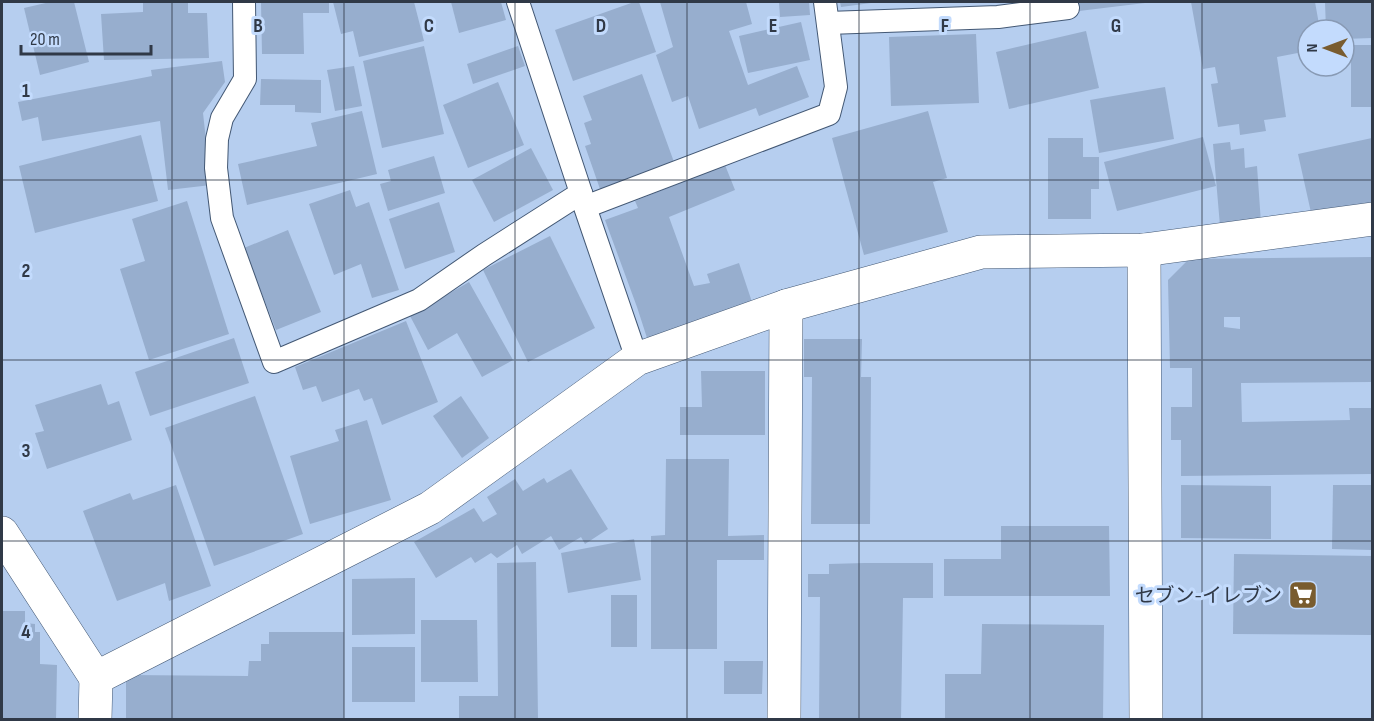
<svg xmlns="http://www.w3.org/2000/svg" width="1374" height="721" viewBox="0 0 1374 721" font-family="'Sofia Sans Condensed','Noto Sans JP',sans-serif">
<rect width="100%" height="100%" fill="#b6ceef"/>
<!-- building -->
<g fill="#97aece" fill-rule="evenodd">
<path d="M 50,2 L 74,2 L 89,62 L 40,75 L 24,8 Z"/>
<path d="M 143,2 L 188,2 L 188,13 L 207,13 L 209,58 L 104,60 L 101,14 L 143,12 Z"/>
<path d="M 261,2 L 329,2 L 329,13 L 303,13 L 304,54 L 262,54 Z"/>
<path d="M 333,2 L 414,2 L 424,41 L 359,57 L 353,31 L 341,34 Z"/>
<path d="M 451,2 L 501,2 L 506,20 L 459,33 Z"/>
<path d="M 634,2 L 639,2 L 656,52 L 573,81 L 555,30 Z"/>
<path d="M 660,2 L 746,2 L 752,24 L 729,31 L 748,85 L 797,66 L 809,97 L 759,116 L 756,108 L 699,129 L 688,96 L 672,102 L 656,55 L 673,47 Z"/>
<path d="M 779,2 L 809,2 L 810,15 L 780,17 Z"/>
<path d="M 840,2 L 871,2 L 871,3 L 841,7 Z"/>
<path d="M 1078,2 L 1145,2 L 1145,3 L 1079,11 Z"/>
<path d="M 1191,2 L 1315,2 L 1320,30 L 1308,30 L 1308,51 L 1277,57 L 1286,117 L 1264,120 L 1266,131 L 1240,135 L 1239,124 L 1218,127 L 1211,84 L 1218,83 L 1215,67 L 1203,69 Z"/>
<path d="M 1325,2 L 1372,2 L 1372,38 L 1344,39 L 1344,30 L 1326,30 Z"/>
<path d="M 801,22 L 810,60 L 748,73 L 739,36 Z"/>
<path d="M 1086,31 L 1099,88 L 1009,109 L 996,52 Z"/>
<path d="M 976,34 L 979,103 L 891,106 L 889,37 Z"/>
<rect x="1351" y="45" width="21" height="62"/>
<path d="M 424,46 L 444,134 L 382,148 L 363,61 Z"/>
<path d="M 518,46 L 525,66 L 473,84 L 467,64 Z"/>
<path d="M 222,61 L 225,82 L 203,113 L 211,185 L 168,190 L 160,121 L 42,141 L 38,117 L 22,121 L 18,102 L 152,76 L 151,70 Z"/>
<path d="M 354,66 L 362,106 L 335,111 L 327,70 Z"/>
<path d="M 642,74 L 674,162 L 600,189 L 585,146 L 591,144 L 584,123 L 592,120 L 583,96 Z"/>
<path d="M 261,79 L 321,80 L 321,113 L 295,112 L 295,105 L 260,105 Z"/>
<path d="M 498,82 L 524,145 L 468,168 L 443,105 Z"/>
<path d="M 1165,87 L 1174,139 L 1099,153 L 1090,100 Z"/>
<path d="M 362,111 L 377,174 L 247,205 L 238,164 L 317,146 L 311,123 Z"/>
<path d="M 928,111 L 947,178 L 933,182 L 948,232 L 864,255 L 832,138 Z"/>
<path d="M 141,135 L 158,201 L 35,233 L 19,166 Z"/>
<path d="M 1203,137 L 1216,186 L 1117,211 L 1104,162 Z"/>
<path d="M 1048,138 L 1083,138 L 1083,157 L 1099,157 L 1099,189 L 1091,189 L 1091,219 L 1048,219 Z"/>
<path d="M 1372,138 L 1372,204 L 1312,217 L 1298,154 Z"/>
<path d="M 1230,142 L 1231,150 L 1244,148 L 1245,168 L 1257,166 L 1261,223 L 1220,226 L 1213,144 Z"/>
<path d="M 531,148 L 553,190 L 494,222 L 472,180 Z"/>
<path d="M 434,156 L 445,193 L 388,211 L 380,184 L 391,181 L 388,170 Z"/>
<path d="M 725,165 L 735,190 L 669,217 L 694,286 L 710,283 L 707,274 L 739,263 L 753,305 L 648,341 L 637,307 L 605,220 L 638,208 L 635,201 Z"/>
<path d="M 350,190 L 356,207 L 369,202 L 399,290 L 372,298 L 361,264 L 334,275 L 309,204 Z"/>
<path d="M 187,201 L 229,334 L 149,360 L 120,269 L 145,261 L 132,219 Z"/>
<path d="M 439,202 L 455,252 L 405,269 L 389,219 Z"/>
<path d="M 288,230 L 321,312 L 276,330 L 244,248 Z"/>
<path d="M 550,236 L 595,328 L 528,362 L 483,270 Z"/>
<path d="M 1372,257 L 1372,382 L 1241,383 L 1242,422 L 1350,420 L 1349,408 L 1372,408 L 1372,474 L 1181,476 L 1181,440 L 1171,440 L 1171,407 L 1192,407 L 1192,368 L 1170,368 L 1168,280 L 1189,259 ZM 1224,317 L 1240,317 L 1240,329 L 1224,327 Z"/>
<path d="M 469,282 L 513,360 L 482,377 L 457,333 L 428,350 L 410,316 Z"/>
<path d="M 406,321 L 438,402 L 382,425 L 372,398 L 364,401 L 359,389 L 322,402 L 316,386 L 303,390 L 295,367 Z"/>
<path d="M 234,338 L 249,383 L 150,416 L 135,372 Z"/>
<path d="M 804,339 L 862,339 L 861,377 L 871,377 L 870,524 L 811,524 L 812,377 L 804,377 Z"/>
<path d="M 701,371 L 765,371 L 765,435 L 680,435 L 680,407 L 702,407 Z"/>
<path d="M 101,384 L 108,405 L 119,401 L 132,440 L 47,469 L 35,433 L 44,431 L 35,405 Z"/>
<path d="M 255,396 L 303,534 L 214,566 L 165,428 Z"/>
<path d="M 461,396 L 489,438 L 462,458 L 433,416 Z"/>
<path d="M 367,420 L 391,500 L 310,524 L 290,456 L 339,441 L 335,430 Z"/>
<path d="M 666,459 L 729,459 L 728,536 L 764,535 L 764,560 L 717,560 L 717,649 L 651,649 L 651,536 L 665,535 Z"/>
<path d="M 571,469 L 608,529 L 585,544 L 581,537 L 559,550 L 551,536 L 522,554 L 517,545 L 497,558 L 491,553 L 475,563 L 471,557 L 436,578 L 414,542 L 474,508 L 483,522 L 497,514 L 487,497 L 515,479 L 523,491 L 544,478 L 547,483 Z"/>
<path d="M 176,485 L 211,586 L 169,601 L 165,583 L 117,601 L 83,511 L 130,493 L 133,500 Z"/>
<path d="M 1181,485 L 1271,486 L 1271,539 L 1181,538 Z"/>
<path d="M 1333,485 L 1372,485 L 1372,550 L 1332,549 Z"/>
<path d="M 1001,526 L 1109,526 L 1110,596 L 944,596 L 944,559 L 1001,559 Z"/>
<path d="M 634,539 L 641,580 L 568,593 L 561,553 Z"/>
<path d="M 1234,554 L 1372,556 L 1371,635 L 1233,634 Z"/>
<path d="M 536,562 L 538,720 L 459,720 L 459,696 L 498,696 L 497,563 Z"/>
<path d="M 865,563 L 933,563 L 933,598 L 903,598 L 901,720 L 819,720 L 820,597 L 808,597 L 808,574 L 829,574 L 829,564 Z"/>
<path d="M 415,578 L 415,634 L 352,635 L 352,579 Z"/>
<rect x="611" y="595" width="26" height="52"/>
<path d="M 2,611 L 25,611 L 25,623 L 35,624 L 35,632 L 40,632 L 40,664 L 57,665 L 56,720 L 2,720 Z"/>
<path d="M 421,620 L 477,620 L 478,682 L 421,682 Z"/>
<path d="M 982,624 L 1104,625 L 1103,720 L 945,720 L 945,674 L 981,674 Z"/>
<path d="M 269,632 L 344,632 L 344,720 L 126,720 L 126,675 L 248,676 L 249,661 L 261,661 L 261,644 L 269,644 Z"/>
<rect x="352" y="647" width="63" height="55"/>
<path d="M 724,661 L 763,661 L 762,694 L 724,694 Z"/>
</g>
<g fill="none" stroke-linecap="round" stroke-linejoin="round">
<!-- lane casing -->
<g stroke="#435874" stroke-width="24">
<g id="lane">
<path d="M 244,2 L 245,79 L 222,118 L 217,139 L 216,168 L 222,218 L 274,362 L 419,300 L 484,255 L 581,193"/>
<path d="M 518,2 L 585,205"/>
<path d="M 828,23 L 998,17 L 1068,8"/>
<path d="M 637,359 L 585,207 L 829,114 L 836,87 L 825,2"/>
</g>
</g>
<!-- street casing -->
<g stroke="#435874" stroke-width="34">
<g id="street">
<path d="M 1144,250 L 1146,720"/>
<path d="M 2,533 L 96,678 L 430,508 L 637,359 L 786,306 L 981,252 L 1144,250 L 1372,219"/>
<path d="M 95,720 L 96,678"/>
<path d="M 784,720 L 786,306"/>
</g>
</g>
<!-- lane -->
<use href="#lane" stroke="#fff" stroke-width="22"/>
<!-- street -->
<use href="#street" stroke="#fff" stroke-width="33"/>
</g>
<!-- grid -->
<path fill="none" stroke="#303947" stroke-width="1.5" stroke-opacity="0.55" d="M 172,2 L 172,720M 344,2 L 344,720M 515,2 L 515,720M 687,2 L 687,720M 859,2 L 859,720M 1030,2 L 1030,720M 1202,2 L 1202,720M 2,180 L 1372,180M 2,360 L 1372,360M 2,541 L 1372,541"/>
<!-- icons -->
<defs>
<g id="supermarket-square" transform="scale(1.5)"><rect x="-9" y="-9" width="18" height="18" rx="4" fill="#795c2f" stroke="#c3dbfd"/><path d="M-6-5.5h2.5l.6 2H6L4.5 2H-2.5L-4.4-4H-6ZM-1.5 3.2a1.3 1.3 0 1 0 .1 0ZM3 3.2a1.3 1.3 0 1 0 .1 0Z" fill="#fff"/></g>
</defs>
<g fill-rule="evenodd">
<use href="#supermarket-square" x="1303" y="595"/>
</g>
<g text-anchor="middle" stroke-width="6" stroke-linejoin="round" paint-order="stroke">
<!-- poi labels -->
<g font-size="20" fill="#303947" stroke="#c3dbfd" text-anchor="end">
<text x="1282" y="602">セブン-イレブン</text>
</g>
</g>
<g font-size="20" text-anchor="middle" font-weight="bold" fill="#303947" stroke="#c3dbfd" stroke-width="6" stroke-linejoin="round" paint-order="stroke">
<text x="258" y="32">B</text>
<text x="429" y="32">C</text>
<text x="601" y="32">D</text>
<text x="773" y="32">E</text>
<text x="945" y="32">F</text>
<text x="1116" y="32">G</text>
<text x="26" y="97">1</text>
<text x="26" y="277">2</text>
<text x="26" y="457">3</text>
<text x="26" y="638">4</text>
</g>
<!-- border -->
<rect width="1374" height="721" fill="none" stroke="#303947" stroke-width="6"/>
<!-- north arrow -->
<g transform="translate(1326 48) rotate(270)"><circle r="28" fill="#c3dbfd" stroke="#889ab4" stroke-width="1.5"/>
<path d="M0-4.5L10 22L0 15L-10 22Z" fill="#795c2f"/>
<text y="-9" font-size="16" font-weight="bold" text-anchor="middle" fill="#303947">N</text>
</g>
<!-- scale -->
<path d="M21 45v9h130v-9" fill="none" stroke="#303947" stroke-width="3"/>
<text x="30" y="45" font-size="18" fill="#303947" stroke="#c3dbfd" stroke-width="4.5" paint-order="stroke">20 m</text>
</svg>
